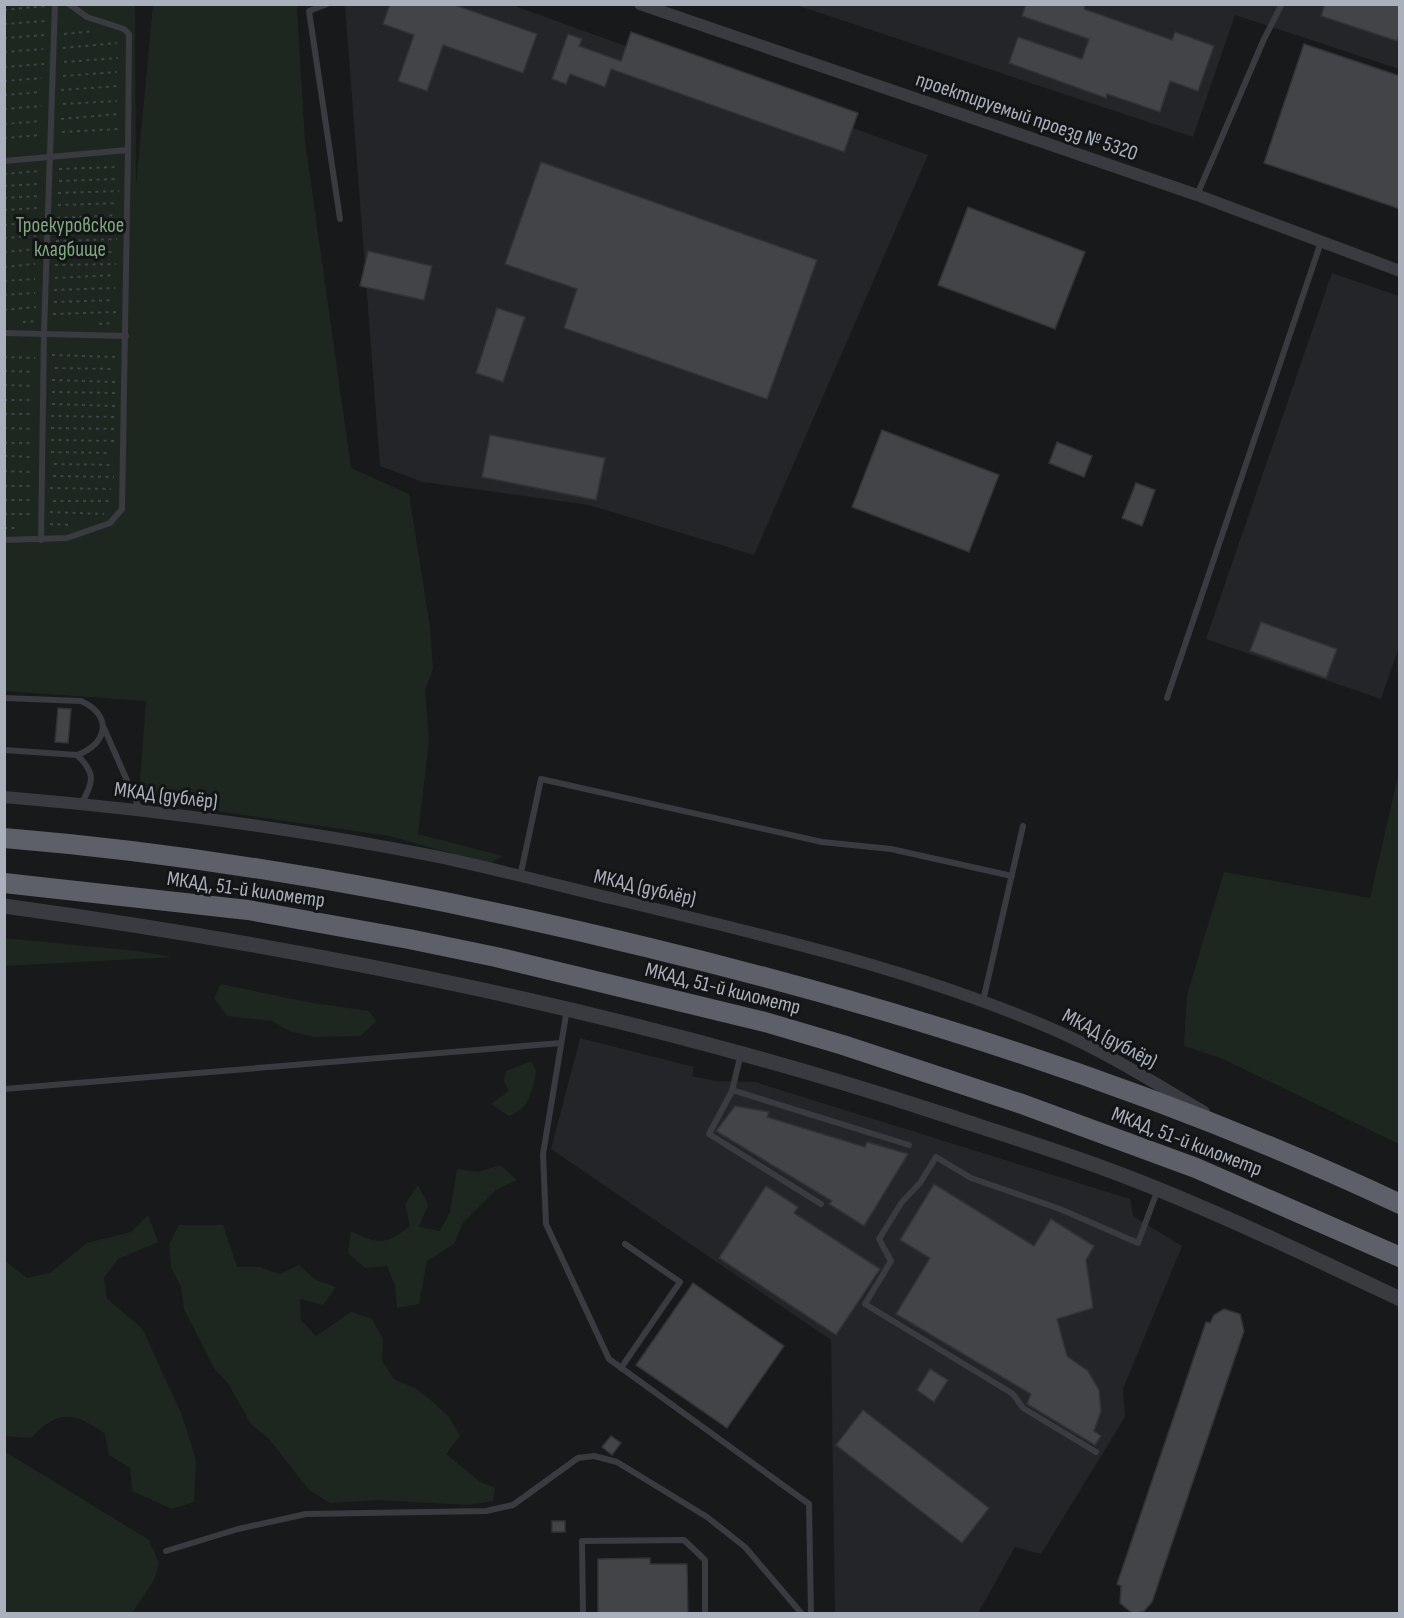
<svg xmlns="http://www.w3.org/2000/svg" width="1404" height="1618" viewBox="0 0 1404 1618" font-family="'Sofia Sans Condensed',sans-serif">
<rect width="100%" height="100%" fill="#18191b"/>
<!-- built -->
<g fill="#242528">
<path d="M 345,5 L 512,5 L 928,155 L 754,555 L 589,505 L 423,482 L 380,466 Z"/>
<path d="M 796,5 L 1399,5 L 1399,69 L 1235,15 L 1193,137 Z"/>
<path d="M 1332,273 L 1399,296 L 1400,644 L 1381,699 L 1206,639 Z"/>
<path d="M 580,1038 L 694,1067 L 692,1076 L 715,1081 L 755,1082 L 1130,1199 L 1133,1216 L 1182,1246 L 1123,1389 L 1125,1417 L 1041,1554 L 1015,1547 L 978,1613 L 835,1613 L 831,1340 L 551,1149 Z"/>
</g>
<!-- green -->
<g fill="#1e271f">
<path d="M 4,5 L 135,5 L 136,186 L 153,5 L 299,5 L 297,8 L 305,141 L 351,468 L 409,494 L 430,627 L 433,669 L 425,690 L 429,741 L 418,834 L 503,856 L 489,864 L 390,836 L 154,802 L 146,797 L 140,780 L 146,701 L 5,691 Z"/>
<path d="M 1399,772 L 1399,1144 L 1223,1059 L 1184,1046 L 1187,995 L 1224,872 L 1370,898 Z"/>
<path d="M 4,938 L 137,951 L 173,957 L 5,966 Z"/>
<path d="M 221,984 L 307,1002 L 369,1011 L 376,1021 L 360,1036 L 315,1037 L 292,1032 L 272,1021 L 227,1016 L 214,998 Z"/>
<path d="M 531,1061 L 536,1071 C 533,1090 529,1110 509,1116 L 491,1104 L 509,1091 L 504,1081 L 506,1071 Z"/>
<path d="M 500,1165 L 517,1180 L 496,1190 L 463,1223 L 454,1244 L 427,1261 L 419,1304 L 397,1308 L 395,1286 L 387,1266 L 365,1268 L 348,1253 L 351,1231 C 378,1245 387,1245 410,1226 L 405,1204 L 418,1185 L 428,1205 L 419,1227 L 440,1231 L 450,1212 L 457,1169 L 479,1172 Z"/>
<path d="M 148,1215 L 158,1242 L 118,1259 L 104,1278 L 107,1299 L 142,1328 L 181,1413 L 196,1459 L 194,1502 L 172,1509 L 132,1491 L 130,1468 L 109,1455 L 105,1434 C 75,1412 58,1409 31,1438 L 5,1436 L 5,1261 L 27,1278 L 50,1273 L 87,1243 L 131,1232 Z"/>
<path d="M 179,1225 L 223,1225 L 237,1267 L 259,1267 L 280,1274 L 299,1265 L 316,1280 L 336,1287 L 323,1305 L 300,1299 L 301,1320 L 316,1336 L 351,1312 L 372,1319 L 383,1339 L 382,1361 L 394,1379 L 415,1388 L 433,1402 L 449,1417 L 460,1436 L 446,1454 L 480,1482 L 495,1488 L 493,1501 L 469,1505 L 377,1500 L 330,1503 L 309,1490 L 269,1439 L 251,1424 L 229,1385 L 214,1368 L 184,1309 L 181,1287 L 171,1267 L 169,1245 Z"/>
<path d="M 4,1451 L 149,1540 L 159,1563 L 154,1580 L 132,1613 L 5,1613 Z"/>
</g>
<!-- building -->
<g fill="#424448" stroke="#323337" stroke-width="1.5">
<path d="M 390,4 L 452,4 L 537,34 L 523,73 L 443,45 L 427,91 L 398,81 L 414,35 L 383,24 Z"/>
<path d="M 1026,4 L 1085,4 L 1084,9 L 1172,40 L 1175,32 L 1214,46 L 1198,91 L 1170,81 L 1160,112 L 1107,94 L 1106,98 L 1009,63 L 1018,37 L 1082,59 L 1089,39 L 1022,16 Z"/>
<path d="M 1325,4 L 1400,4 L 1400,32 L 1397,41 L 1321,16 Z"/>
<path d="M 631,32 L 858,113 L 844,152 L 611,69 L 605,87 L 570,74 L 566,84 L 552,79 L 568,34 L 582,39 L 579,46 L 621,61 Z"/>
<path d="M 1304,44 L 1400,76 L 1400,209 L 1264,163 Z"/>
<path d="M 541,162 L 817,260 L 767,399 L 564,328 L 577,289 L 505,264 Z"/>
<path d="M 968,207 L 1085,252 L 1055,329 L 938,285 Z"/>
<path d="M 368,251 L 432,266 L 424,300 L 360,286 Z"/>
<path d="M 497,308 L 525,317 L 503,382 L 476,373 Z"/>
<path d="M 882,430 L 999,475 L 969,552 L 852,507 Z"/>
<path d="M 490,435 L 605,458 L 596,500 L 482,477 Z"/>
<path d="M 1057,442 L 1092,456 L 1084,477 L 1049,463 Z"/>
<path d="M 1136,483 L 1155,490 L 1142,526 L 1122,518 Z"/>
<path d="M 1261,622 L 1337,649 L 1326,678 L 1250,651 Z"/>
<path d="M 58,708 L 71,709 L 68,743 L 55,742 Z"/>
<path d="M 735,1106 L 769,1112 L 767,1117 L 865,1147 L 867,1142 L 908,1154 L 864,1226 L 829,1204 L 832,1201 L 716,1131 Z"/>
<path d="M 934,1184 L 1034,1246 L 1051,1219 L 1094,1246 L 1086,1260 L 1093,1308 L 1057,1319 L 1067,1356 L 1088,1371 L 1099,1390 L 1101,1411 L 1094,1431 L 1101,1436 L 1095,1445 L 1027,1404 L 1031,1394 L 896,1314 L 930,1258 L 900,1240 Z"/>
<path d="M 766,1186 L 798,1207 L 794,1213 L 880,1269 L 836,1335 L 719,1258 Z"/>
<path d="M 693,1283 L 784,1346 L 727,1428 L 636,1365 Z"/>
<path d="M 1224,1309 L 1240,1314 L 1244,1331 L 1152,1602 L 1144,1611 L 1133,1614 L 1120,1603 L 1121,1586 L 1117,1584 L 1206,1322 L 1210,1323 L 1214,1315 Z"/>
<path d="M 930,1369 L 948,1380 L 934,1402 L 917,1390 Z"/>
<path d="M 863,1410 L 989,1508 L 962,1543 L 836,1445 Z"/>
<path d="M 611,1436 L 621,1443 L 612,1455 L 602,1447 Z"/>
<rect x="552" y="1521" width="13" height="11"/>
<path d="M 650,1558 L 650,1564 L 687,1564 L 688,1614 L 598,1614 L 598,1559 Z"/>
</g>
<g fill="none" stroke-linecap="round" stroke-linejoin="round">
<!-- path -->
<g stroke="#3f4247" stroke-width="2" stroke-dasharray="3 4.5" stroke-linecap="butt">
<path d="M 4,10 L 46,6"/>
<path d="M 4,24 L 45,21"/>
<path d="M 64,34 L 94,31"/>
<path d="M 4,38 L 44,35"/>
<path d="M 63,48 L 117,43"/>
<path d="M 4,52 L 43,49"/>
<path d="M 64,62 L 118,58"/>
<path d="M 4,67 L 44,64"/>
<path d="M 63,76 L 117,72"/>
<path d="M 4,81 L 42,78"/>
<path d="M 61,90 L 118,86"/>
<path d="M 4,95 L 41,92"/>
<path d="M 63,104 L 117,101"/>
<path d="M 4,109 L 42,106"/>
<path d="M 61,119 L 118,114"/>
<path d="M 4,124 L 40,121"/>
<path d="M 62,132 L 119,129"/>
<path d="M 4,138 L 41,135"/>
<path d="M 59,169 L 116,167"/>
<path d="M 4,174 L 39,171"/>
<path d="M 59,181 L 116,179"/>
<path d="M 4,186 L 38,184"/>
<path d="M 58,193 L 119,191"/>
<path d="M 4,198 L 37,196"/>
<path d="M 58,205 L 118,203"/>
<path d="M 4,210 L 38,208"/>
<path d="M 57,218 L 117,215"/>
<path d="M 4,225 L 38,222"/>
<path d="M 57,229 L 117,227"/>
<path d="M 4,238 L 36,236"/>
<path d="M 56,241 L 117,239"/>
<path d="M 4,252 L 38,249"/>
<path d="M 56,252 L 116,252"/>
<path d="M 55,265 L 116,264"/>
<path d="M 4,267 L 35,264"/>
<path d="M 55,278 L 115,275"/>
<path d="M 4,281 L 35,279"/>
<path d="M 54,290 L 115,288"/>
<path d="M 4,295 L 35,293"/>
<path d="M 54,302 L 114,300"/>
<path d="M 4,310 L 36,307"/>
<path d="M 53,314 L 117,312"/>
<path d="M 23,322 L 36,321"/>
<path d="M 99,324 L 114,323"/>
<path d="M 52,355 L 116,357"/>
<path d="M 4,357 L 35,358"/>
<path d="M 55,368 L 115,369"/>
<path d="M 4,371 L 34,372"/>
<path d="M 52,380 L 115,382"/>
<path d="M 4,385 L 34,386"/>
<path d="M 52,392 L 115,393"/>
<path d="M 4,400 L 34,400"/>
<path d="M 52,404 L 115,406"/>
<path d="M 4,414 L 32,414"/>
<path d="M 51,416 L 115,417"/>
<path d="M 4,428 L 34,429"/>
<path d="M 51,428 L 115,429"/>
<path d="M 51,440 L 115,441"/>
<path d="M 4,443 L 32,443"/>
<path d="M 51,452 L 111,453"/>
<path d="M 4,456 L 33,457"/>
<path d="M 54,464 L 114,465"/>
<path d="M 4,471 L 32,472"/>
<path d="M 53,476 L 114,477"/>
<path d="M 4,486 L 33,486"/>
<path d="M 50,488 L 111,489"/>
<path d="M 4,500 L 32,500"/>
<path d="M 53,501 L 113,501"/>
<path d="M 50,512 L 104,514"/>
<path d="M 4,514 L 32,514"/>
<path d="M 50,524 L 71,525"/>
<path d="M 4,528 L 17,528"/>
</g>
<!-- service -->
<g stroke="#393b40" stroke-width="6">
<path d="M 69,4 L 87,17 L 124,29 L 129,34 L 128,150"/>
<path d="M 327,4 L 309,11 L 340,219"/>
<path d="M 4,161 L 128,150 L 122,509 L 110,523 L 67,538 L 4,540"/>
<path d="M 1197,195 L 1264,39 L 1282,4"/>
<path d="M 4,333 L 126,336"/>
<path d="M 41,540 L 44,333 L 55,4"/>
<path d="M 4,698 L 81,701 C 113,715 108,744 77,755 L 4,750"/>
<path d="M 1167,698 L 1321,242"/>
<path d="M 104,728 L 140,810"/>
<path d="M 77,755 C 96,773 94,782 81,804"/>
<path d="M 520,877 L 541,779 L 822,842 L 891,849 L 1012,876"/>
<path d="M 983,1001 L 1023,826"/>
<path d="M 567,1009 L 543,1154 L 546,1224 L 609,1359 L 809,1504 L 811,1614"/>
<path d="M 741,1053 L 732,1091 L 709,1134 L 821,1204"/>
<path d="M 4,1089 L 561,1043"/>
<path d="M 732,1090 L 909,1145"/>
<path d="M 621,1368 L 680,1282 L 625,1244"/>
<path d="M 1096,1452 L 1023,1408 L 1013,1394 L 865,1304 L 891,1261 L 879,1239 L 902,1202 L 920,1183 L 936,1157 L 971,1178 L 1060,1209 L 1138,1243 L 1158,1189"/>
<path d="M 166,1551 L 238,1529 L 306,1514 L 486,1511 L 513,1505 L 578,1458 L 594,1456 L 617,1462 L 707,1517 L 745,1547 L 802,1614"/>
<path d="M 583,1614 L 582,1541 L 684,1540 L 705,1560 L 705,1614"/>
</g>
<!-- minor -->
<g stroke="#393b40" stroke-width="12">
<path d="M 640,4 L 1197,195 L 1400,271"/>
<path d="M 4,797 C 148,809 292,828 434,856 C 497,869 560,886 623,901 C 767,936 913,969 1050,1028 C 1104,1051 1153,1082 1204,1112"/>
</g>
<!-- tertiary -->
<path stroke="#393b40" stroke-width="15" d="M 4,906 C 323,950 633,1013 939,1113 C 1012,1137 1088,1160 1160,1190 C 1241,1223 1320,1261 1400,1299"/>
<!-- trunk -->
<g stroke="#5d6069" stroke-width="20">
<path d="M 4,838 C 222,856 438,896 650,948 C 906,1010 1160,1091 1400,1204"/>
<path d="M 4,883 L 248,910 L 409,939 L 496,957 L 765,1022 L 843,1045 L 1019,1103 L 1196,1168 L 1400,1257"/>
</g>
</g>
<g text-anchor="middle" stroke-width="6" stroke-linejoin="round" paint-order="stroke">
<!-- street labels -->
<g font-size="21" fill="#aab0bc" stroke="#131416">
<text transform="translate(1027 116) rotate(19)" y="7">проектируемый проезд № 5320</text>
<text transform="translate(166 795) rotate(7)" y="7">МКАД (дублёр)</text>
<text transform="translate(645 887) rotate(13)" y="7">МКАД (дублёр)</text>
<text transform="translate(246 889) rotate(8)" y="7">МКАД, 51-й километр</text>
<text transform="translate(723 988) rotate(14)" y="7">МКАД, 51-й километр</text>
<text transform="translate(1110 1038) rotate(28)" y="7">МКАД (дублёр)</text>
<text transform="translate(1187 1141) rotate(21)" y="7">МКАД, 51-й километр</text>
</g>
<!-- park labels -->
<g font-size="21" fill="#7fa87f" stroke="#131416">
<text x="70" y="232">Троекуровское<tspan x="70" dy="24">кладбище</tspan></text>
</g>
</g>
<!-- border -->
<rect width="1404" height="1618" fill="none" stroke="#aab0bc" stroke-width="12"/>
</svg>
